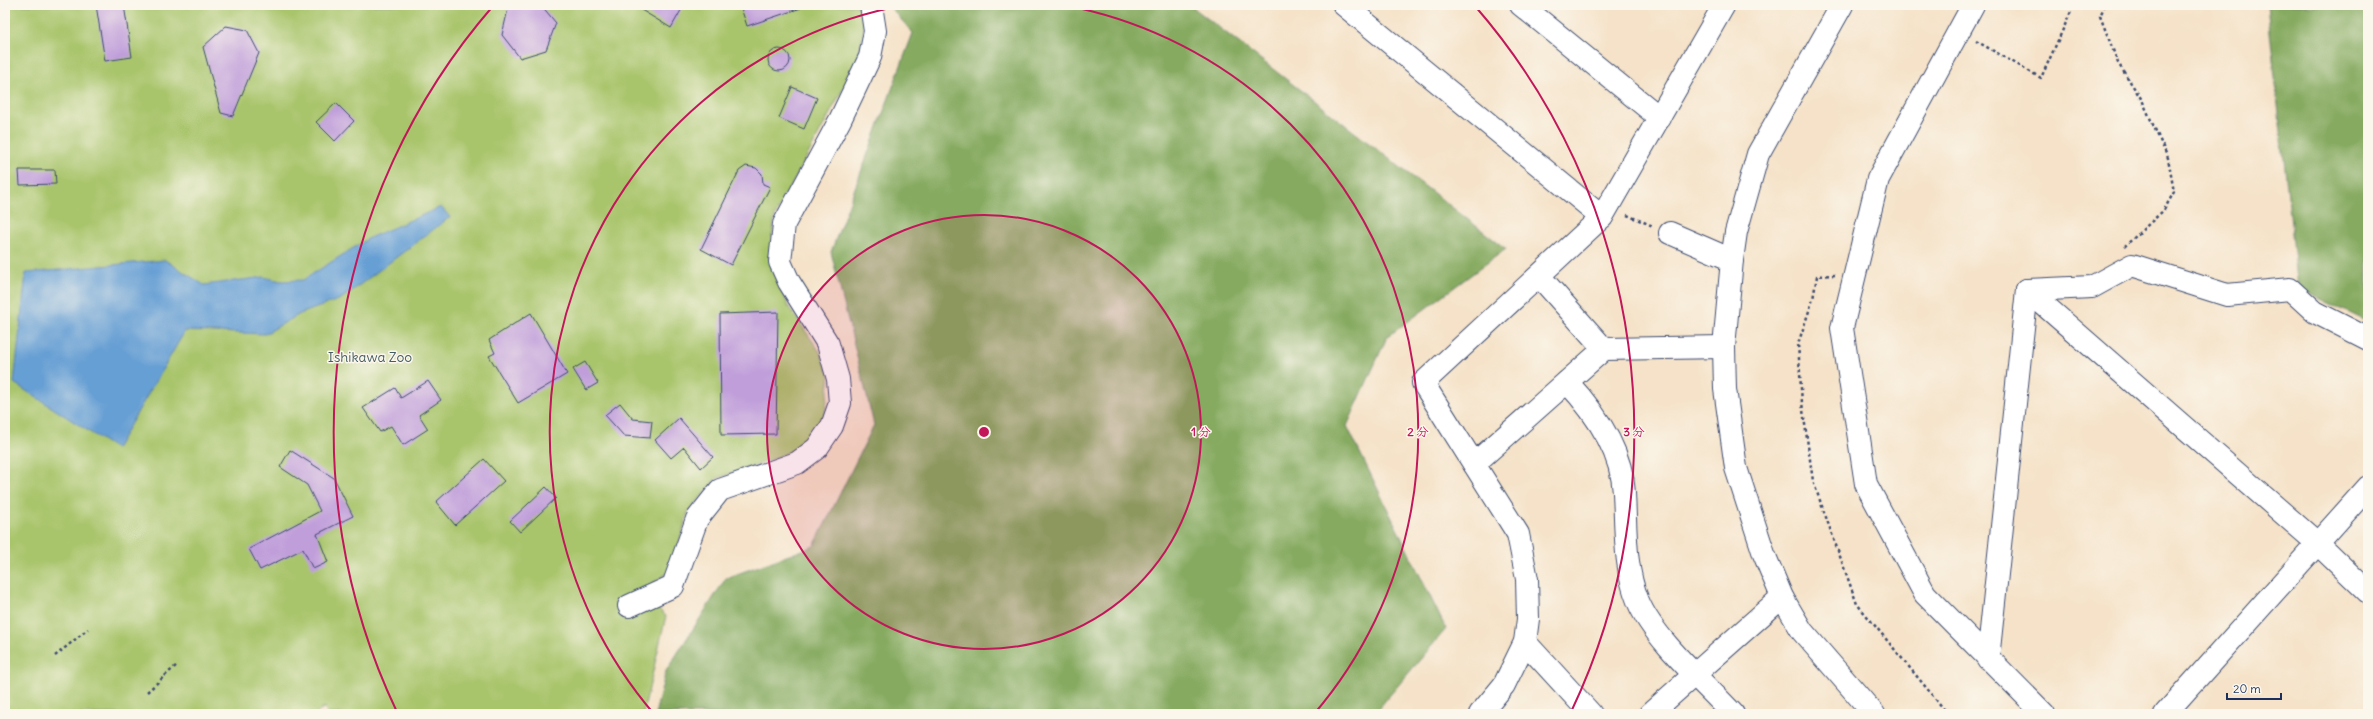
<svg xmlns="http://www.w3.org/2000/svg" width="2373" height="719" viewBox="0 0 2373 719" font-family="Delius,'Klee One',sans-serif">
<rect width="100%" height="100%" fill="#fbf7ec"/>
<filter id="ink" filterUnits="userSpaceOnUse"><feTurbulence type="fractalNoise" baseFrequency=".025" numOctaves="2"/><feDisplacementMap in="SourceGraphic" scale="8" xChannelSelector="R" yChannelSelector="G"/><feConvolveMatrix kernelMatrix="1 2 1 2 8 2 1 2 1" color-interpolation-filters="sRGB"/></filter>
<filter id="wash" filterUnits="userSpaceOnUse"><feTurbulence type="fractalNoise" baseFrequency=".012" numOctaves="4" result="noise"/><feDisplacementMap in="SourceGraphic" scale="16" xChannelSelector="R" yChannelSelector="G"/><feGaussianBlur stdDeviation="0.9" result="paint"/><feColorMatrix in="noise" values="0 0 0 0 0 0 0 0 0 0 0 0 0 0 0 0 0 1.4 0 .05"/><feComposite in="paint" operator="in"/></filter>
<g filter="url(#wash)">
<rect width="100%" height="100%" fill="#f5e2c8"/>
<!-- green -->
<path fill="#a9c56c" stroke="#627a65" d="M 5,5 L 860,5 L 864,27 L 858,61 L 775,216 L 769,257 L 788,306 L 820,352 L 830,375 L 824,422 L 802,447 L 760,464 L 717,478 L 688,512 L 671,571 L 639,592 L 666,616 L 643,714 L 327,714 L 325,707 L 315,714 L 5,714 Z"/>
<!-- forest -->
<g fill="#86aa60" stroke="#506c5f">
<path d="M 888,5 L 1190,5 L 1506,249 L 1387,337 L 1347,426 L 1446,629 L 1374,714 L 655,714 L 666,671 L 726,578 L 814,546 L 874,425 L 831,252 L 913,33 Z"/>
<path d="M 2267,5 L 2368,5 L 2368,322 L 2298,288 Z"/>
</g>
<!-- water -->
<path fill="#669fd4" stroke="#406799" d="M 441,207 L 450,217 L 341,299 L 300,314 L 265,334 L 185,331 L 116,449 L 14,383 L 26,273 L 165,260 L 204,285 L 264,277 L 281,281 L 303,280 L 369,238 Z"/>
<g id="blocks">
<!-- building -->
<g fill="#c09eda">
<path d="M 96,5 L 124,5 L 132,57 L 105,61 Z"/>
<path d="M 509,5 L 541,5 L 556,23 L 546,50 L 520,58 L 502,35 Z"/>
<path d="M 633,5 L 684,5 L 671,28 Z"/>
<path d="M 740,5 L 800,5 L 801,8 L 747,26 Z"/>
<path d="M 226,26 L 247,30 L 259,53 L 233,116 L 221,113 L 203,47 Z"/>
<circle cx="779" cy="60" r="11"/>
<path d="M 792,87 L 817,98 L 804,129 L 779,118 Z"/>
<path d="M 336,103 L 354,121 L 335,141 L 316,122 Z"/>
<path d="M 746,166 L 756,168 L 762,174 L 763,184 L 770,187 L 731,265 L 701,249 L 739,171 Z"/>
<path d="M 19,170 L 55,170 L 56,184 L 20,185 Z"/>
<path d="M 778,312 L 776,434 L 721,435 L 720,314 Z"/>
<path d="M 531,313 L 567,374 L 518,403 L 489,356 L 495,353 L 489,340 Z"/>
<path d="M 585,362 L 598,383 L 586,390 L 573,369 Z"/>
<path d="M 428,381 L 441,400 L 419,415 L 428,429 L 403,445 L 391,426 L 380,432 L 363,408 L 395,388 L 401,398 Z"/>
<path d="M 620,403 L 633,419 L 652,421 L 650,438 L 624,436 L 605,415 Z"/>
<path d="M 679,418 L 713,457 L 701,468 L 684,447 L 671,458 L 655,440 Z"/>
<path d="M 290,450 L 334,478 L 353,516 L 317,534 L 328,562 L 313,569 L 303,549 L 260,570 L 249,549 L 320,511 L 307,485 L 280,467 Z"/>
<path d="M 484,459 L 504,481 L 455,525 L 436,502 Z"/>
<path d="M 546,487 L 556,498 L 520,532 L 510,521 Z"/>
</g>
</g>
</g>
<g filter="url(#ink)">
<use href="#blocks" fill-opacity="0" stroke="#3c4a6e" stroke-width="1"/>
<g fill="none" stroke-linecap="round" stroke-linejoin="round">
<!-- minor casing -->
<g stroke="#3c4a6e" stroke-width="24">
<g id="minor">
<path d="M 1344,5 L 1602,217"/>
<path d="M 1521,5 L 1660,118"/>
<path d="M 1842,5 L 1758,154 L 1736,232 L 1732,260 L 1724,347 L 1725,389 L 1736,468 L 1764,554 L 1782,597 L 1802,631 L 1874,714"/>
<path d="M 1670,233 L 1732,260"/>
<path d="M 1540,277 L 1604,349"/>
<path d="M 2027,290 L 2317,543 L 2368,592"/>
<path d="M 2027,290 L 2092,287 L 2132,265 L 2227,295 L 2290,289 L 2315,312 L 2368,339"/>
<path d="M 1567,382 C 1595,412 1622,450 1624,493 C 1626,528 1624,567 1638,601 C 1653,638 1704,683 1733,714"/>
<path d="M 1474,464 L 1604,349 L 1724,347"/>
<path d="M 629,606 L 673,586 L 697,519 L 720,490 L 797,463 L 817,448 L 832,426 L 840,403 L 838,379 L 828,344 L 789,282 L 780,262 L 784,224 L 840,120 L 870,57 L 875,31 L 871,5"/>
<path d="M 1525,642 L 1591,714"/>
<path d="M 1988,659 L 2027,290"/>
<path d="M 1480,714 L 1504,685 L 1525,642 L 1528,619 L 1527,579 L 1518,534 L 1423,383 L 1602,217 L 1724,5"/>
<path d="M 1650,714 L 1782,597"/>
<path d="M 2165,714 L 2368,487"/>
</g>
</g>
<!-- tertiary casing -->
<g stroke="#3c4a6e" stroke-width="24">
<path id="tertiary" d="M 1973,5 L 1878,179 L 1842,328 L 1866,484 L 1925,594 L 2044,714"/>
</g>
<!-- path -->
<g stroke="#3c4a6e" stroke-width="2.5" stroke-dasharray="3 3" stroke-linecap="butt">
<path d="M 2105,5 L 2100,16 L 2118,63 L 2142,100 L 2168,158 L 2174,192 L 2164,210 L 2125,246"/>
<path d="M 1976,41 L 2041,78 L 2074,5"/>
<path d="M 1627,215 L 1653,226"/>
<path d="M 1835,275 L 1817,276 L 1813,299 L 1798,344 L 1802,403 L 1813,481 L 1857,604 L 1948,714"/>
<path d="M 55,656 L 88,629"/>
<path d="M 147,692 L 178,664"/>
</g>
<!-- minor -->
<use href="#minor" stroke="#fff" stroke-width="22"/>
<!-- tertiary -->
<use href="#tertiary" stroke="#fff" stroke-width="22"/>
</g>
</g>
<!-- distance rings -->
<circle cx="984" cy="432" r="217" fill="#c2185b" fill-opacity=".12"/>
<g fill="none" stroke="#c2185b" stroke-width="2">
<circle cx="984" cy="432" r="217"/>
<path d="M654 714A434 434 0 0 1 905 5M1063 5A434 434 0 0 1 1314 714"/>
<path d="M397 712A650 650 0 0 1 493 6M1475 6A650 650 0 0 1 1571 712"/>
</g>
<g text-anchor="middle" stroke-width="3" stroke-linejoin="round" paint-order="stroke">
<!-- park labels -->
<g font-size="14" fill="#465c62" stroke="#fbf7ec">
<text x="370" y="362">Ishikawa Zoo</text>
</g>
</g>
<circle cx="984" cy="432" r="6" fill="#c2185b" stroke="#fbf7ec" stroke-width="2"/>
<g font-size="12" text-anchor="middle" font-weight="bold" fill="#c2185b" stroke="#fbf7ec" stroke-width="3" stroke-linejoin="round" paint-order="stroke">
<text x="1201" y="436">1 分</text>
<text x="1418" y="436">2 分</text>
<text x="1634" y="436">3 分</text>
</g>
<!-- margin -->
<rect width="2373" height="719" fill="none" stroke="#fbf7ec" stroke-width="20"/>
<!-- scale -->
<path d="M2227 693v6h54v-6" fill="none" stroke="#1b2f5e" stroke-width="2"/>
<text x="2233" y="693" font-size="12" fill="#1b2f5e" stroke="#fbf7ec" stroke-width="3" paint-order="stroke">20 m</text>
</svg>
